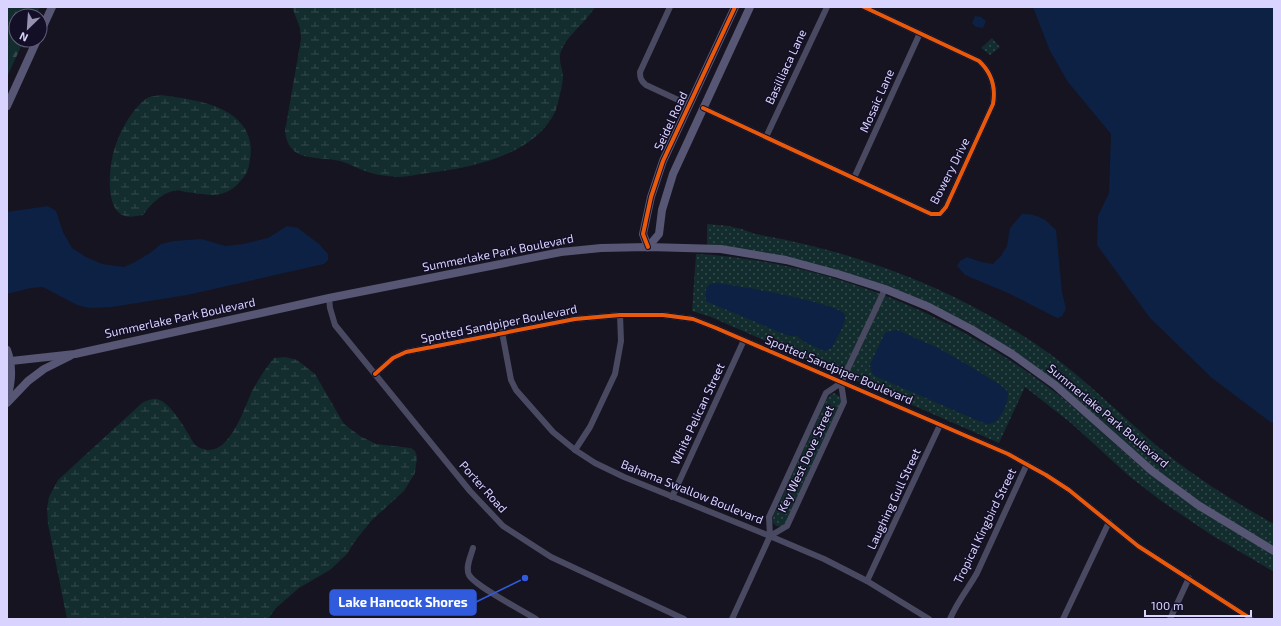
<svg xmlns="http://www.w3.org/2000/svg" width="1281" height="626" viewBox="0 0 1281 626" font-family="'Exo 2',sans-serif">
<defs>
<pattern id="forest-firs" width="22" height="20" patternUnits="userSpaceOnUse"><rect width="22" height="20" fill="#132c2d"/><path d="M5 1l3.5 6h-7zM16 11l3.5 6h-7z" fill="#354a4c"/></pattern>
<pattern id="wetland-marsh" width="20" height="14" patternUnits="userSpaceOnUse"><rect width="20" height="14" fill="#132c2d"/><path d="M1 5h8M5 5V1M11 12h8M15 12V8" fill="none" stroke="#354a4c"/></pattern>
<pattern id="park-dots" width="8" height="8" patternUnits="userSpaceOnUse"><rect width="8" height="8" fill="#132c2d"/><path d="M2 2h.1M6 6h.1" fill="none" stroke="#354a4c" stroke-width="1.8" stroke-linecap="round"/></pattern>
</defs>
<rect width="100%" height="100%" fill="#161421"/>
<!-- forest -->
<path fill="url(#forest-firs)" d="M 7,7 L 40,7 L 36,16 L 16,16 L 16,40 L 24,40 L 7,77 Z"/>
<!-- wetland -->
<g fill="url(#wetland-marsh)">
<path d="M 292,7 L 595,7 C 586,23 562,39 560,56 C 559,63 563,70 563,77 C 563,83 558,104 556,110 C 536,155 472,168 428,173 C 418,174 408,177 398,177 C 387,176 375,175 365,171 C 356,168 349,163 340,161 C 317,156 288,163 285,131 L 301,39 L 300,28 Z"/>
<path d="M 161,95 C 188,99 230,103 245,129 C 252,141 252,152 249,165 C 248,173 243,178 237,185 C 221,200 206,194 185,192 C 182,191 177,190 173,191 C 161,194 150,205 143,215 C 135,216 126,219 119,213 C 104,199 110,156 118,139 C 123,126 136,104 149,97 C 152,96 157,96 161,95 Z"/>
<path d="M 285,357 L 297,360 L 315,374 L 344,424 L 360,436 L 376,444 L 411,448 L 415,451 L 417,457 L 415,473 L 404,491 L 372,520 L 355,541 L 347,554 L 330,570 L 299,588 L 276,608 L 268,619 L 67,619 L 48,524 L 47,508 L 49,497 L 58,480 L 142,403 C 146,401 152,398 157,399 C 172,403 187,432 195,445 C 226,467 243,411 252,391 C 259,379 265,368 274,358 Z"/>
</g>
<!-- park -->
<g fill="url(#park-dots)">
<path d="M 992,38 L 1000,47 L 990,55 L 981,48 Z"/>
<path d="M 707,224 C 717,225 727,225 737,228 C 743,229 749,232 755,234 C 861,252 962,291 1050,354 C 1088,382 1121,415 1157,446 C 1193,476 1233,501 1274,524 L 1274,551 L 1198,505 L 1055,385 L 929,307 L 838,274 L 707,248 Z"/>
<path d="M 696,254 C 819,260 940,308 1039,380 C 1080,409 1114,446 1154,477 C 1191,507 1233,530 1274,555 L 1274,572 L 1210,534 L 1160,500 L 1129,476 L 1071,423 L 1025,387 L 999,443 L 711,317 L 692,311 Z"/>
<path d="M 834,393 L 841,397 L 842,401 L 786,524 L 782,527 L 776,526 L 772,522 L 773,516 L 827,399 L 830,395 Z"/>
</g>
<!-- water -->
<g fill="#0d2144">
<path d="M 1033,7 L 1274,7 L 1274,424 L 1269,421 L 1212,378 L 1150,318 L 1097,245 L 1098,216 L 1109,193 L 1111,134 L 1068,82 L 1050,51 Z"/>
<path d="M 975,16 L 981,17 L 986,21 L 983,28 L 976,27 L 972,23 Z"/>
<path d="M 48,206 L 56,211 L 63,232 L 72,248 L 86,257 L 102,264 L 124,267 L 135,262 L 150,253 L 161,244 L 174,241 L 201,239 L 226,246 L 243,244 L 268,238 L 287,226 L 298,228 L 319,244 L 328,254 L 328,260 L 324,264 L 187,295 L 112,307 L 89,308 L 77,305 L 43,287 L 31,288 L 7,294 L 7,212 Z"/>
<path d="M 1022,214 C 1039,214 1045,219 1056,230 L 1062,292 L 1066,309 L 1062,316 L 1057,318 L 1008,293 L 965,275 L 957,266 L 960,261 L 967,257 L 981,262 L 993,264 L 1001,256 L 1007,246 L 1010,228 Z"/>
<path d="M 714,283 C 730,284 840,303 845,315 C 847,322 835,341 832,348 L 824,351 L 807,343 L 797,336 L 790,336 L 784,334 L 708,302 L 706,300 C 705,292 705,285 714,283 Z"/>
<path d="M 897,330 L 938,348 L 978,371 L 1003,387 L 1008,392 L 1008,396 C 1006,408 999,425 986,424 L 875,376 L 872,373 L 870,365 L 883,337 L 886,332 Z"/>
</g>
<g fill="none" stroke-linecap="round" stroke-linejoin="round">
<!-- street -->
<g stroke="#4a4962" stroke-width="6">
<path d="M 670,7 L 640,72 C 640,78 641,81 646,85 L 689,105"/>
<path d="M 703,108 L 931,214 L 940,214 L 946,207 L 993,104 C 996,87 992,73 979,61 L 864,7"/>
<path d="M 766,137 L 827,7"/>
<path d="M 854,178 L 920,33"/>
<path d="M 329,298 L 330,308 L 335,325 L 470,491 L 503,526 L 551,557 L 684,619"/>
<path d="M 502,332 L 511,380 L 516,390 L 553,432 L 575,450 L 595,463 L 624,477 L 760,532 L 824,559 L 867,581 L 929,619"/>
<path d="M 375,374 L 393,358 L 406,352 L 575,319 L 620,315 L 663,315 L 693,319 L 716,328 L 1008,454 L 1046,475 L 1069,490 L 1138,546 L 1251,619"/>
<path d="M 575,450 L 590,427 L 615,374 L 621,341 L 620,315"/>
<path d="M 672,497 L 744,340"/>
<path d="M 770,536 L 787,526 L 844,402 L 841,383"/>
<path d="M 473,548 C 471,556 465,567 469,575 C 475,586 523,611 536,619"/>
<path d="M 867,581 L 940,425"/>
<path d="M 732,619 L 770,536 L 769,517 L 826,393 L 841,383 L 885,289"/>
<path d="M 950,619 C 957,602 968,589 977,573 L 1027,464"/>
<path d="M 1063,619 L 1109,522"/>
<path d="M 1170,619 L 1189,578"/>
</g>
<!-- secondary -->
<g stroke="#575674" stroke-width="8">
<path d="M 40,33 L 52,7"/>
<path d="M 7,106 L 37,40"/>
<path d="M 648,247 L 659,234 L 662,210 L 673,174 L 750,7"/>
<path d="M 648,247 L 643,234 L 651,197 L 663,161 L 735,7"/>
<path d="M 7,350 C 13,366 12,382 7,398"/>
<path d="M 11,361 L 75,354 L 329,298 L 561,252 L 601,248 L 648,247 L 721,249 L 786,260 L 838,274 L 885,289 L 929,307 L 971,329 L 1012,354 L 1055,385 L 1152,471 L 1198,505 L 1274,551"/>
<path d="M 7,403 L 28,381 L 44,369 L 70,356"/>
</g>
<!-- cycleway casing -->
<g stroke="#130f26" stroke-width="6">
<g id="cycleway">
<path d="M 703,108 L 931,214 L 940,214 L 946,207 L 993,104 C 996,87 992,73 979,61 L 864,7"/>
<path d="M 648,247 L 643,234 L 651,197 L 663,161 L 735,7"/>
<path d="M 375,374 L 393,358 L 406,352 L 575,319 L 620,315 L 663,315 L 693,319 L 716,328 L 1008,454 L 1046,475 L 1069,490 L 1138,546 L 1251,619"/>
</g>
</g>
<!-- cycleway -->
<use href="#cycleway" stroke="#e8590c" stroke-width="4"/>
</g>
<g text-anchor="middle" stroke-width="3" stroke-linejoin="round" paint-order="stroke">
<!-- street labels -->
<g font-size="12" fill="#d9d4ff" stroke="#130f26">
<text transform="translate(786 67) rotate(-65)" y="4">Basilliaca Lane</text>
<text transform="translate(877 101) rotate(-66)" y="4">Mosaic Lane</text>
<text transform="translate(671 121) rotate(-65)" y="4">Seidel Road</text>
<text transform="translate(950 171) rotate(-63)" y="4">Bowery Drive</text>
<text transform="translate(498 253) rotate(-11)" y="4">Summerlake Park Boulevard</text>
<text transform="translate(180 318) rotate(-12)" y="4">Summerlake Park Boulevard</text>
<text transform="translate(499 324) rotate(-11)" y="4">Spotted Sandpiper Boulevard</text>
<text transform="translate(839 370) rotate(23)" y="4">Spotted Sandpiper Boulevard</text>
<text transform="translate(698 414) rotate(-65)" y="4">White Pelican Street</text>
<text transform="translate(1108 416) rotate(40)" y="4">Summerlake Park Boulevard</text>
<text transform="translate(806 459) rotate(-65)" y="4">Key West Dove Street</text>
<text transform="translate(483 487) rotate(48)" y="4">Porter Road</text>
<text transform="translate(692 492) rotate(22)" y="4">Bahama Swallow Boulevard</text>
<text transform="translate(894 499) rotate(-65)" y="4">Laughing Gull Street</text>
<text transform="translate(985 526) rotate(-64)" y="4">Tropical Kingbird Street</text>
</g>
</g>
<!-- callouts -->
<path fill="none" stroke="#305bdc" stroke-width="1.5" d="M525 578L476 602"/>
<circle fill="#305bdc" stroke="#130f26" stroke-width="1.5" cx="525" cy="578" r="4"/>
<rect fill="#305bdc" stroke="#305bdc" stroke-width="1.5" x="330" y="590" width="146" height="25" rx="4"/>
<g font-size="13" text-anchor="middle" font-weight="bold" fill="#fff">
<text x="403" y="607">Lake Hancock Shores</text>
</g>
<!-- border -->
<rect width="1281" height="626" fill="none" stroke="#d9d4ff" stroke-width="16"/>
<!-- north arrow -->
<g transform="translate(28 28) rotate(205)"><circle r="19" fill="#130f26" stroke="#625e7d"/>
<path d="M0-3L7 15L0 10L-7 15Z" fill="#9591b1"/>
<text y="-6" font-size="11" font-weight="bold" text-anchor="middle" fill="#d9d4ff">N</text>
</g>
<!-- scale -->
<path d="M1145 610v6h106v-6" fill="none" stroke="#d9d4ff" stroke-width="2"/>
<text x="1151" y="610" font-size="12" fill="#d9d4ff" stroke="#130f26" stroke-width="3" paint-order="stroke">100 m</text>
</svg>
